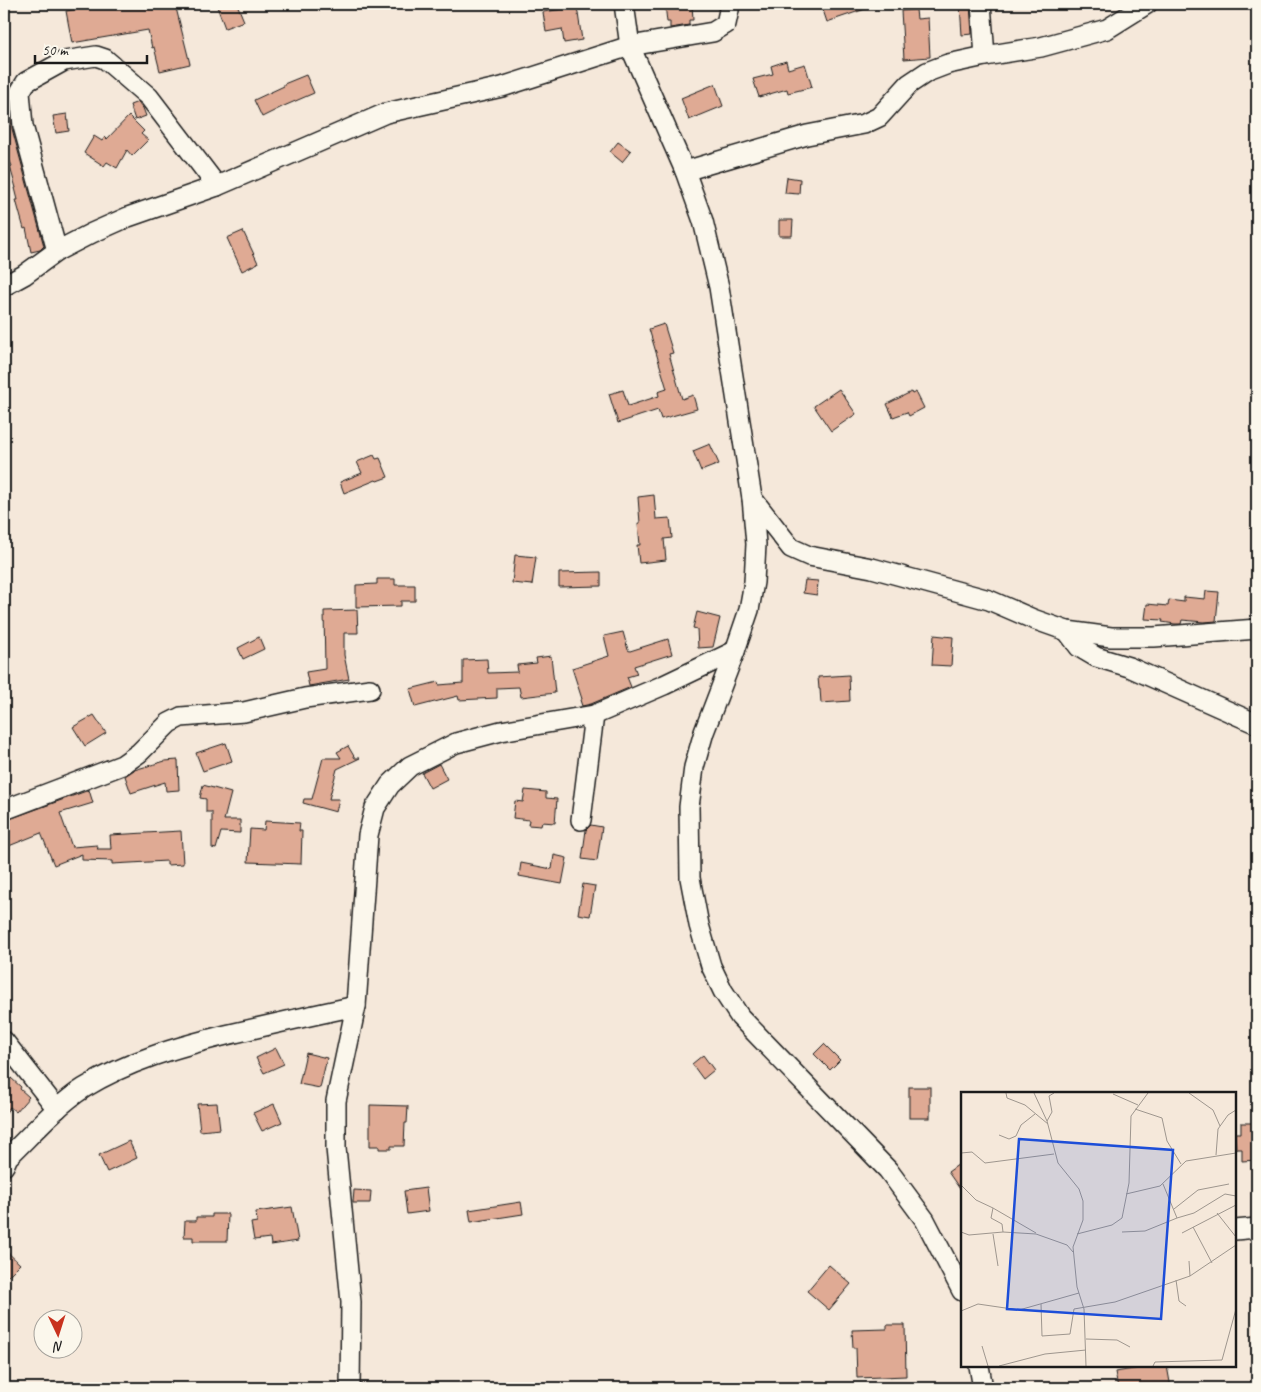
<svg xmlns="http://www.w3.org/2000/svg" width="1261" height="1392" viewBox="0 0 1261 1392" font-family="Caveat,sans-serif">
<rect width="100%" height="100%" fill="#f5e8da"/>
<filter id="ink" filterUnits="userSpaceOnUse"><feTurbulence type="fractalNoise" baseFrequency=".02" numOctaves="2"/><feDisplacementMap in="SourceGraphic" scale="10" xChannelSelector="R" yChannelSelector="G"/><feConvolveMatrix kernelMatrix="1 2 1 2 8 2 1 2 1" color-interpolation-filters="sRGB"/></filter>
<g filter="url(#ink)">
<!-- building -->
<g fill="#dfaa94" stroke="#1c1c1c">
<path d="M 109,4 L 175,4 L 190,64 L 160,71 L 154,47 L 152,48 L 148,30 L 72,43 L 66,11 Z"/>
<path d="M 216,4 L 237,4 L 244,21 L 225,28 Z"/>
<path d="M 665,4 L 692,4 L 693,20 L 689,20 L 689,25 L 670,28 L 670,22 L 667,22 Z"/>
<path d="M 821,4 L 873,4 L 874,6 L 827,22 Z"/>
<path d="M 970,4 L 972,34 L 962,35 L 960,5 Z"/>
<path d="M 577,7 L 582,40 L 564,43 L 562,29 L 546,32 L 543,12 Z"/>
<path d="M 916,10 L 917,19 L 928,18 L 930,57 L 904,59 L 901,11 Z"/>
<path d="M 786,61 L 788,69 L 805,64 L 812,87 L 788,93 L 787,89 L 759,97 L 753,79 L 773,74 L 771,66 Z"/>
<path d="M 306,75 L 314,93 L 284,106 L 262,117 L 254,100 L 284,86 L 284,84 Z"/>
<path d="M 715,84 L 723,106 L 689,120 L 681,98 Z"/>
<path d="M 9,97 L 12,129 L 44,246 L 40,250 L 31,252 L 26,228 L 24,229 L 16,200 L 18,200 L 15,188 L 16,188 L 10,167 L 12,166 L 5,150 L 7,150 L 4,134 L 4,98 Z"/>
<path d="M 138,102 L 143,108 L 146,116 L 135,120 L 130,105 Z"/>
<path d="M 67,114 L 69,131 L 56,133 L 53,116 Z"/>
<path d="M 129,116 L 144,131 L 141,134 L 148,140 L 132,156 L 127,150 L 117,168 L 107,162 L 104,166 L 84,153 L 94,136 L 102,141 L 105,137 L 107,139 Z"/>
<path d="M 618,142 L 631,151 L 622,162 L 610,152 Z"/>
<path d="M 787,177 L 800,179 L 799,194 L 785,193 Z"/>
<path d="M 779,220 L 793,220 L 792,236 L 779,236 Z"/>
<path d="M 243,231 L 258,263 L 242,271 L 227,238 Z"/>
<path d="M 664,324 L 673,353 L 669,354 L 682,399 L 693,395 L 697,409 L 661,419 L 658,410 L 618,423 L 609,394 L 623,390 L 628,406 L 659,396 L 658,392 L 667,389 L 649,329 Z"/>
<path d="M 839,389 L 856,414 L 831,431 L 814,406 Z"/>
<path d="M 911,392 L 912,394 L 916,392 L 924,408 L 909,416 L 907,412 L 893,417 L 887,404 Z"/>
<path d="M 710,444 L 719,464 L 701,471 L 693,451 Z"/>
<path d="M 374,455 L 376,459 L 380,458 L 388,477 L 377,481 L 376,480 L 344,493 L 340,482 L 362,473 L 357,462 Z"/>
<path d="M 654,495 L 656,519 L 670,518 L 672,538 L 664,539 L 666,560 L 639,563 L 637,545 L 640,545 L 638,523 L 640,523 L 638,497 Z"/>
<path d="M 515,555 L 536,557 L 532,585 L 512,583 Z"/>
<path d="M 601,572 L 601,586 L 559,587 L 559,573 Z"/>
<path d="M 377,579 L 395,579 L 395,585 L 415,585 L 415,601 L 401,601 L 401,606 L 356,607 L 356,585 L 377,584 Z"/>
<path d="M 805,580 L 818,581 L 817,595 L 803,593 Z"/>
<path d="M 1206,591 L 1219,592 L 1216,621 L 1204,622 L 1182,620 L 1181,624 L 1175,624 L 1162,622 L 1163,620 L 1145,619 L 1147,604 L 1168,606 L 1169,600 L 1184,602 L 1184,597 L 1205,599 Z"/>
<path d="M 357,610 L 358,633 L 344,633 L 344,655 L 349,679 L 309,686 L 306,672 L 325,669 L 324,611 Z"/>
<path d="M 697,612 L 720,618 L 713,647 L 698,648 L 697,629 L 693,628 Z"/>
<path d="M 623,632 L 628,650 L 630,651 L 668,639 L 672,654 L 634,666 L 637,674 L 627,677 L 631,687 L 591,704 L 582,706 L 580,700 L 582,699 L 572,668 L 609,656 L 604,636 Z"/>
<path d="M 934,635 L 953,637 L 951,666 L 932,665 Z"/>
<path d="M 259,637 L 264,649 L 243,659 L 238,648 Z"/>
<path d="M 551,656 L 555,693 L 521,697 L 519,687 L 497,688 L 497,698 L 459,700 L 458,696 L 415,707 L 410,689 L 438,682 L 439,685 L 463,683 L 463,660 L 487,659 L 488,673 L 518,672 L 517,665 L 537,663 L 536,658 Z"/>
<path d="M 849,675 L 850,701 L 821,703 L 820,689 L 819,689 L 818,677 Z"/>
<path d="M 94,715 L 106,733 L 85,746 L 73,727 Z"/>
<path d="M 226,743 L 232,761 L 203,771 L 196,753 Z"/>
<path d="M 348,746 L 355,758 L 360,758 L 337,769 L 329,799 L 339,799 L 336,812 L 303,803 L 304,799 L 312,799 L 323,758 L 341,758 L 337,752 Z"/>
<path d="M 178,760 L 179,790 L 166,791 L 165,782 L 131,793 L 125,776 L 134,770 L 165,761 Z"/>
<path d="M 439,764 L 447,779 L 430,788 L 422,773 Z"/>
<path d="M 203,785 L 231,793 L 224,820 L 240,820 L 240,833 L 221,832 L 216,849 L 212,848 L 212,812 L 206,812 L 206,799 L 200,798 Z"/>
<path d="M 89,790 L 93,803 L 60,813 L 72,847 L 97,845 L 98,848 L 97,849 L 111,849 L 110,835 L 181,831 L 183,864 L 167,865 L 167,861 L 112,864 L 112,861 L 82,860 L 82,854 L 54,865 L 41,833 L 4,848 L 4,821 Z"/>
<path d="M 525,790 L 546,792 L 546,798 L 557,799 L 555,823 L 542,822 L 541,826 L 528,825 L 529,820 L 513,818 L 515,801 L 523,802 Z"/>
<path d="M 265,821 L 300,823 L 299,831 L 302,831 L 301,864 L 248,862 L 250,829 L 264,830 Z"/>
<path d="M 591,825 L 602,827 L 597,861 L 582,859 L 586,830 Z"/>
<path d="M 554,855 L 567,858 L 562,884 L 519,876 L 521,863 L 552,869 Z"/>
<path d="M 583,884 L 595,886 L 590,916 L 578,914 Z"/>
<path d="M 824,1044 L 840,1060 L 830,1070 L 814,1054 Z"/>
<path d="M 276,1048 L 284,1064 L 264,1073 L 256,1058 Z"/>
<path d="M 306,1053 L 327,1058 L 320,1088 L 299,1084 Z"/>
<path d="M 703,1055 L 714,1070 L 703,1079 L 692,1064 Z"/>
<path d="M 4,1074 L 10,1079 L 11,1078 L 21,1087 L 20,1089 L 29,1097 L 16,1112 L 10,1107 L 4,1115 Z"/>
<rect x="909" y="1087" width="21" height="31"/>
<path d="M 217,1103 L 220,1129 L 200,1131 L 197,1104 Z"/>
<path d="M 274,1104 L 282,1122 L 262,1131 L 253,1113 Z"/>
<path d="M 370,1105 L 408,1106 L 407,1123 L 405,1123 L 404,1146 L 391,1146 L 391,1149 L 379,1149 L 379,1146 L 370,1146 Z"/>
<path d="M 1241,1123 L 1257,1123 L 1257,1160 L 1242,1161 L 1242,1149 L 1236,1149 L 1235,1133 L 1241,1133 Z"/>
<path d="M 129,1141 L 137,1158 L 107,1172 L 99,1155 Z"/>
<path d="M 962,1162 L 962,1192 L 948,1172 Z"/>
<path d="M 426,1188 L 429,1211 L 407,1214 L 404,1191 Z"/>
<path d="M 354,1190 L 371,1191 L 370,1203 L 353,1203 Z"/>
<path d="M 521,1202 L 523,1214 L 471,1222 L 469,1210 Z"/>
<path d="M 292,1207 L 298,1241 L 271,1245 L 270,1238 L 254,1240 L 251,1223 L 257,1222 L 256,1212 Z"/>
<path d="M 212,1214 L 228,1214 L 227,1241 L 193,1241 L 193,1237 L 184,1237 L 185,1221 L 196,1221 L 196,1217 L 212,1217 Z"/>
<path d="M 4,1249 L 20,1264 L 4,1280 Z"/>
<path d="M 829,1265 L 851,1284 L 829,1310 L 807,1291 Z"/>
<path d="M 887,1325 L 905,1325 L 906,1376 L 857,1378 L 856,1348 L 853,1348 L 852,1330 L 887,1329 Z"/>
<path d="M 1140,1366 L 1167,1366 L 1171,1388 L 1118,1388 L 1115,1372 L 1140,1368 Z"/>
</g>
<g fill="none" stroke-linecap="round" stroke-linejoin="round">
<!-- minor casing -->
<g stroke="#1c1c1c" stroke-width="22">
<g id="minor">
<path d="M 624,4 L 630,46 L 685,171 L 703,221 L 719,287 L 752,498 L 756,544 L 754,582 L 749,610 L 735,651 L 704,732 L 694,767 L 689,807 L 690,878 L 699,925 L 711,966 L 723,991 L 740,1017 L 888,1170 L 925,1220 L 962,1291"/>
<path d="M 981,4 L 985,56"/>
<path d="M 685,171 L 807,135 L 864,124 L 879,117 L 909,84 L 927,72 L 948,64 L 985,56 L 1041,47 L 1107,29 L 1147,4"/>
<path d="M 57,251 L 23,126 L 20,92 L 26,82 L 64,61 L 96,56 L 105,59 L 149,97 L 217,186"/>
<path d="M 4,286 L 24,275 L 57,251 L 92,233 L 128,217 L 217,186 L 386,113 L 502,87 L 630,46 L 713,32 L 726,24 L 729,10 L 728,4"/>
<path d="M 752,498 L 791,548 L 809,556 L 872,568 L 989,600 L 1033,619 L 1067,631 L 1111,637 L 1154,637 L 1257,629"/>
<path d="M 1067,631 L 1079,647 L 1096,657 L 1129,667 L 1257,724"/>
<path d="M 4,810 L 122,765 L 139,753 L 169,723 L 181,717 L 244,712 L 305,698 L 370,689"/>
<path d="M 581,820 L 594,715"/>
<path d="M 4,1041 L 57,1109"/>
<path d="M 4,1166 L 8,1157 C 31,1135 57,1105 84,1088 C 128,1061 177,1047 226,1035 C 269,1025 313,1015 356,1006"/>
<path d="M 1235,1230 L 1257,1228"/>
<path d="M 979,1366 L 983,1388"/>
<path d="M 350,1388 L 351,1302 L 336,1148 L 336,1101 L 356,1006 L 368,835 L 375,808 L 390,785 L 410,766 L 456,743 L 501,731 L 594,715 L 664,685 L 735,651"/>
</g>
</g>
<!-- minor -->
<use href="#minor" stroke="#fbf7ec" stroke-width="19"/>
</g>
</g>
<!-- overview -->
<g transform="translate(961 1092)">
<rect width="275" height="275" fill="#f5e8da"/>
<path fill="none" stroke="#9e968e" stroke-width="1" d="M 45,1 L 46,6 L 64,13 L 87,32M 73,1 L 86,29 L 97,71 L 118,97 L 122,109 L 122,128 L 112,155 L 116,195 L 123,217 L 125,274M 228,1 L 252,18 L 259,34M 152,2 L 177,13M 174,17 L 201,26 L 206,49 L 220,72M 86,29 L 91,20 L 88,4 L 93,1M 38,43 L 48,47 L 55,44 L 60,33 L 74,22M 0,61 L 11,60 L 24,71 L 93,62M 255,63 L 257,37 L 267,23 L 275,18M 202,92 L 216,126 L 233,121 L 264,102 L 275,104M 0,93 L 15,108 L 32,116 L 30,126 L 41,132 L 42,140 L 75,142 L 106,153 L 112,160M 165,102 L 199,94 L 225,69 L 275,61M 32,116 L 75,141M 213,117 L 237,98 L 268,92M 256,121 L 275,145M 232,135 L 251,171M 0,140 L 8,143 L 42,140M 161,140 L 184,139 L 216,126M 221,141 L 275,113M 32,142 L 37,174M 116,142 L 151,133 L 161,126 L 168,91 L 170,24 L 187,1M 228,169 L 229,184M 215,188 L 218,209 L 225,214M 80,212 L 81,244 L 109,242 L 113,217 L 154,210 L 229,184 L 275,153M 0,219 L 17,212 L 58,218 L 118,201M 125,247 L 156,248 L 169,255M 21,254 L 27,274M 38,274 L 84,262 L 125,258M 192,274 L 194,270 L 261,268 L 275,217"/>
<path fill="#1d4ed8" fill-opacity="0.15" stroke="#1d4ed8" stroke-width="2.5" d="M 58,47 L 212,58 L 200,227 L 46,217 Z"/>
<rect width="275" height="275" fill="none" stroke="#1c1c1c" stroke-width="2.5"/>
</g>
<!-- margin -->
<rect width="1261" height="1392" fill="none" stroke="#fbf7ec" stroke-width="20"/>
<rect x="10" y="10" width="1241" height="1372" fill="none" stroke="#1c1c1c" stroke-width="2" filter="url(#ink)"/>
<!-- north arrow -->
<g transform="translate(58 1334) rotate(176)"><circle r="24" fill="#fbf7ec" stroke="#a29f99"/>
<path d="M0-4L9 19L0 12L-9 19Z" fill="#c8321e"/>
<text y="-8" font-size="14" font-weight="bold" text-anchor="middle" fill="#1c1c1c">N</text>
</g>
<!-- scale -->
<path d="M35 55v8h112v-8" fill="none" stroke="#1c1c1c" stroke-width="2.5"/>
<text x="42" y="55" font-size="15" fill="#1c1c1c" stroke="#fbf7ec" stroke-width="4" paint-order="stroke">50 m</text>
</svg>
